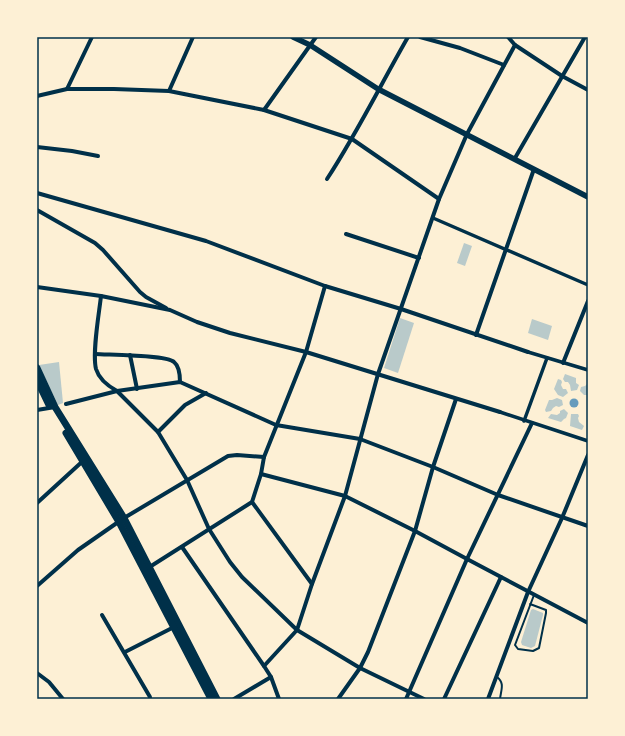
<svg xmlns="http://www.w3.org/2000/svg" width="625" height="736" viewBox="0 0 625 736" font-family="'Open Sans',sans-serif">
<rect width="100%" height="100%" fill="#fdf0d5"/>
<!-- green -->
<g fill="#b9caca">
<path d="M 464,243 L 472,246 L 465,266 L 457,263 Z"/>
<path d="M 400,318 L 414,323 L 398,373 L 384,368 Z"/>
<path d="M 532,319 L 552,326 L 548,340 L 528,333 Z"/>
<path d="M 59,362 L 63,403 L 58,405 L 39,365 Z"/>
<path d="M 565,374 L 576,378 L 576,383 L 579,385 L 577,390 L 571,391 L 570,385 L 568,382 L 565,382 L 563,379 Z"/>
<path d="M 558,379 L 561,380 L 562,382 L 561,385 L 563,389 L 566,389 L 568,393 L 563,397 L 558,395 L 554,389 Z"/>
<path d="M 588,383 L 588,395 L 584,395 L 580,391 L 581,387 L 585,386 Z"/>
<path d="M 557,398 L 562,400 L 563,405 L 559,407 L 556,406 L 553,408 L 551,411 L 546,412 L 545,410 L 549,400 L 552,400 Z"/>
<path d="M 564,409 L 568,413 L 566,418 L 564,419 L 561,422 L 548,418 L 551,414 L 557,415 L 560,413 L 560,411 Z"/>
<path d="M 571,414 L 578,414 L 579,416 L 578,418 L 579,422 L 584,426 L 582,430 L 570,426 Z"/>
<path d="M 533,609 L 543,613 L 543,615 L 535,646 L 531,648 L 522,645 L 521,642 L 531,610 Z"/>
</g>
<!-- water -->
<circle fill="#669bbc" cx="574" cy="403" r="4.5"/>
<g fill="none" stroke-linecap="round" stroke-linejoin="round">
<!-- service -->
<g stroke="#003049" stroke-width="2">
<path d="M 530,604 L 546,610 L 546,613 L 539,648 L 533,651 L 518,649 L 515,645 L 534,595"/>
<path d="M 497,677 C 505,683 501,690 500,699"/>
</g>
<!-- pedestrian -->
<g stroke="#003049" stroke-width="3.5">
<path d="M 433,218 L 588,285"/>
<path d="M 528,352 L 588,370"/>
<path d="M 500,412 L 588,441"/>
<path d="M 524,421 L 547,358"/>
</g>
<!-- minor -->
<g stroke="#003049" stroke-width="4">
<path d="M 420,37 L 460,48 L 504,65"/>
<path d="M 508,37 L 515,45 L 562,76 L 588,90"/>
<path d="M 67,89 L 92,37"/>
<path d="M 169,91 L 193,37"/>
<path d="M 37,96 L 67,89 L 114,89 L 169,91 L 264,110 L 352,139 L 439,199"/>
<path d="M 264,110 L 316,37"/>
<path d="M 37,147 L 72,151 L 98,156"/>
<path d="M 515,158 L 585,37"/>
<path d="M 327,179 C 357,133 381,84 408,37"/>
<path d="M 37,193 L 206,241 L 325,286 L 401,309 L 528,352"/>
<path d="M 37,210 L 95,243 L 103,250 L 140,292 L 146,297 L 166,308"/>
<path d="M 346,234 L 419,258"/>
<path d="M 37,287 L 101,296 L 170,310 L 197,322 L 230,333 L 306,352 L 500,412"/>
<path d="M 101,296 C 99,314 92,353 96,369 C 99,379 108,386 117,391 L 158,432 L 187,480 L 209,529 L 230,562 L 242,577 L 297,630 L 360,668 L 424,699"/>
<path d="M 476,335 L 534,169"/>
<path d="M 95,354 C 108,355 167,355 174,362 C 179,366 180,376 180,382"/>
<path d="M 130,355 L 137,389"/>
<path d="M 563,363 L 588,301"/>
<path d="M 66,404 L 117,391 L 180,382 L 276,425 L 360,439 L 433,467 L 498,495 L 588,526"/>
<path d="M 37,410 L 55,407"/>
<path d="M 158,432 L 185,405 L 206,393"/>
<path d="M 261,474 L 345,496 L 415,531 L 467,559 L 588,623"/>
<path d="M 252,502 L 312,584"/>
<path d="M 37,503 L 84,460"/>
<path d="M 182,547 L 264,666 L 271,677 L 279,699"/>
<path d="M 148,568 L 252,502 L 261,474 L 264,457 L 306,352 L 325,286"/>
<path d="M 37,586 L 78,550 L 124,518 L 228,456 L 237,455 L 264,457"/>
<path d="M 102,615 L 150,697"/>
<path d="M 125,652 L 174,627"/>
<path d="M 264,666 L 297,630 L 312,584 L 345,496 L 378,374 L 439,199 L 467,134 L 515,45"/>
<path d="M 37,673 L 49,682 L 63,699"/>
<path d="M 234,699 L 271,677"/>
<path d="M 338,699 L 360,668 L 368,652 L 415,531 L 433,467 L 456,399"/>
<path d="M 406,699 L 467,559 L 532,423"/>
<path d="M 444,699 L 501,577"/>
<path d="M 488,699 L 528,592 L 562,518 L 588,455"/>
</g>
<!-- tertiary -->
<path stroke="#003049" stroke-width="5.5" d="M 293,37 L 310,45 L 378,89 L 588,197"/>
<!-- trunk -->
<g stroke="#003049" stroke-width="7">
<path d="M 37,368 L 55,407 L 124,518 L 217,699"/>
<path d="M 37,380 L 49,405"/>
<path d="M 66,433 L 119,522 L 211,699"/>
</g>
</g>
<!-- border -->
<rect width="625" height="736" fill="none" stroke="#fdf0d5" stroke-width="76"/>
<rect x="38" y="38" width="549" height="660" fill="none" stroke="#003049" stroke-width="1.5"/>
</svg>
